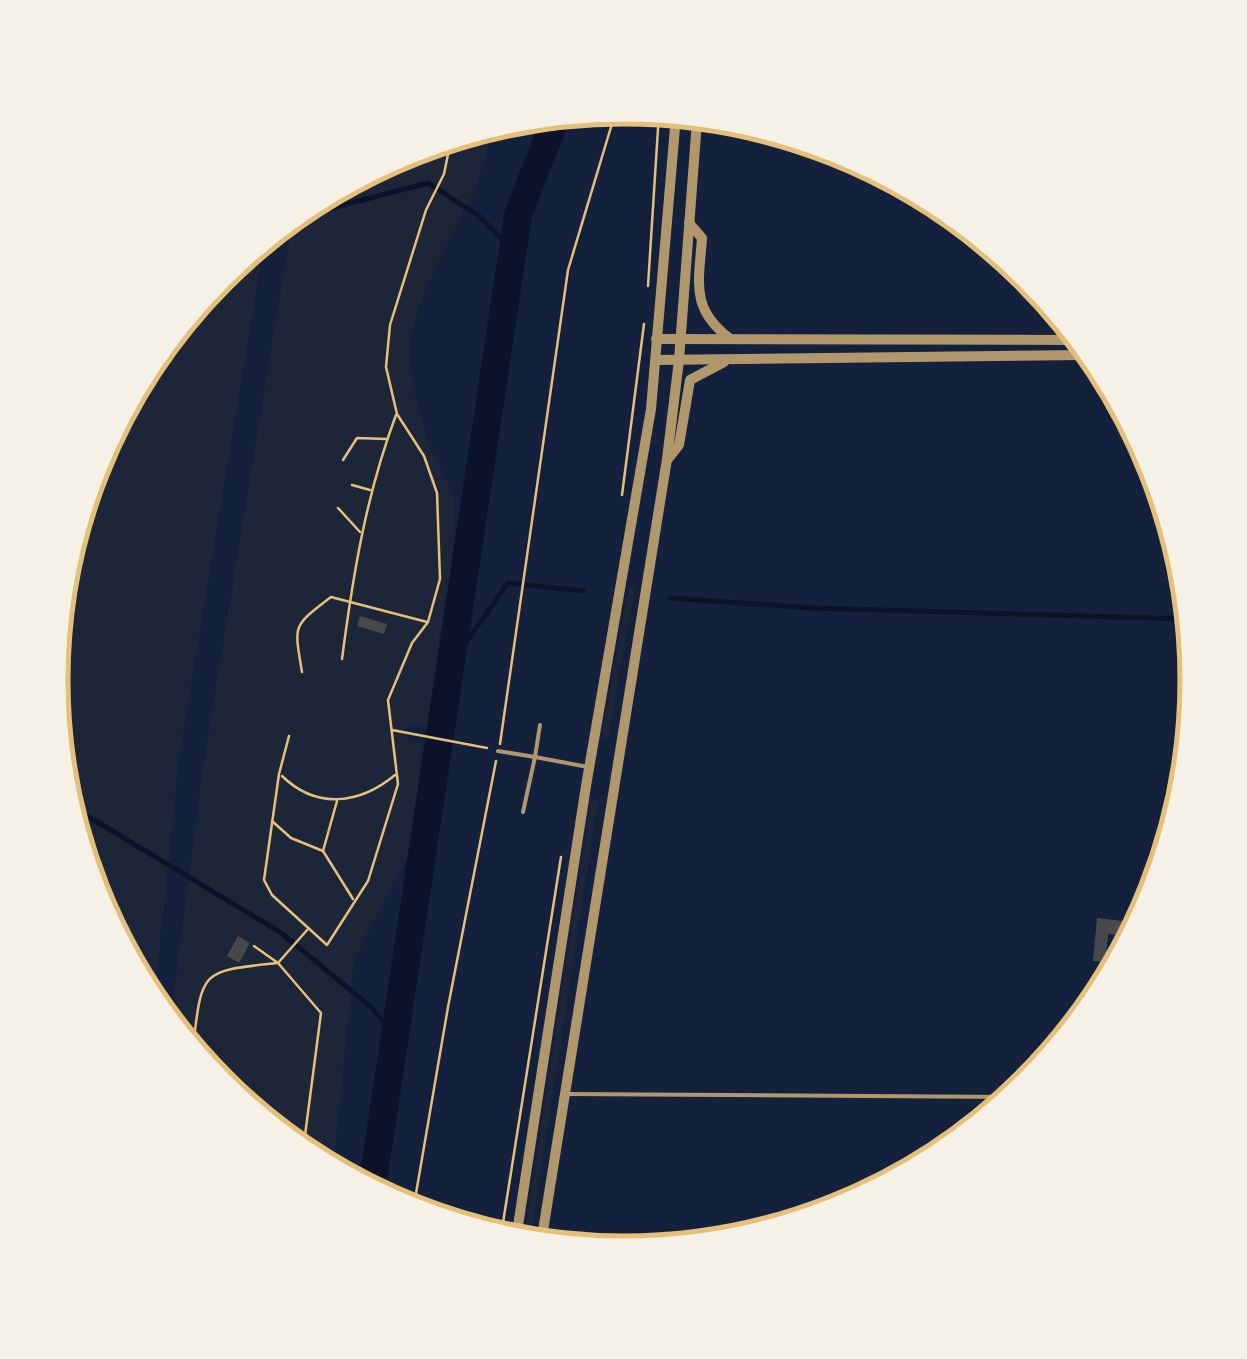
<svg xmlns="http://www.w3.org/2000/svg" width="1247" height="1359" viewBox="0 0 1247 1359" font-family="Raleway,sans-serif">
<rect width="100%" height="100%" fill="#14213d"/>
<!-- green -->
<g fill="#1d2539">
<path d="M 489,133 L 491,138 L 477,186 L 445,248 L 421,301 L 409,341 L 413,389 L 428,441 L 453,495 L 455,547 L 449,597 L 439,640 L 443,661 L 426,728 L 412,725 L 401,731 L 409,740 L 422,742 L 421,802 L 411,849 L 354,960 L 334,1162 L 218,1085 L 171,1015 L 204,761 L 290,233 L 297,221 L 405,149 Z"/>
<path d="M 264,243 L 180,752 L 155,991 L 93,898 L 50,680 L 94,460 L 218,274 Z"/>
<path d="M 629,586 L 635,587 L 608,739 L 601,738 Z"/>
<path d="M 591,800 L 598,801 L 531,1235 L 525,1233 Z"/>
</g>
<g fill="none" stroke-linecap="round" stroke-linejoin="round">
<!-- stream -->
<g stroke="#0b132b" stroke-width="5">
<path d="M 315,209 L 320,211 L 428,183 L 479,216 L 512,249"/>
<path d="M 670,598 L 812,608 L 1185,619"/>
<path d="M 448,668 L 508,583 L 583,591"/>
<path d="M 84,814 L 280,932 L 371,1007 L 394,1035"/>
</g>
<!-- river -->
<path stroke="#0b132b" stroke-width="28" d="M 372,1188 L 518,215 L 555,120"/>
</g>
<!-- building -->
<g fill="#48494c">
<path d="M 360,616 L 387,624 L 384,634 L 357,626 Z"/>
<path d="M 1097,918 L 1132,922 L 1131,933 L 1118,952 L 1114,952 L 1116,935 L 1108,934 L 1106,960 L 1112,961 L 1104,973 L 1105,962 L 1093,961 Z"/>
<path d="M 238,936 L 250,943 L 239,963 L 227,956 Z"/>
</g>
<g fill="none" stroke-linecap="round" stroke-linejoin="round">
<!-- path -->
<g stroke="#e5c07b" stroke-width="2.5">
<path d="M 648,286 L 659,113"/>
<path d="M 343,460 L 357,438 L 386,439"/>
<path d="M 352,485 L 370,490"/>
<path d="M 622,495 L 644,324"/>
<path d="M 338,508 L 360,532"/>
<path d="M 342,659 C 353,575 366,495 396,415"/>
<path d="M 302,672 C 294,624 292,627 331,597 L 427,622"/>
<path d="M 392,730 L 487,748"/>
<path d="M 289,736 L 279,774 L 264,880 L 272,895 L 327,945 L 368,881 L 398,784 L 388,700 L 412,643 L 428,622 L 440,579 L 437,493 L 424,456 L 397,414 L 386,367 L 390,325 L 426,210 L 444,174 L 451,140"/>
<path d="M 500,744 L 568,270 L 617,107"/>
<path d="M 282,776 C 317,810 360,804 395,775"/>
<path d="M 272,821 L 291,838 L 323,851 L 353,899"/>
<path d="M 323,851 L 337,801"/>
<path d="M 254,946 L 278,963 L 321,1013 L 304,1143"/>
<path d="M 193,1047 C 202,969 201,971 278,963 L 308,929"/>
<path d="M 413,1211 L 448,1007 L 496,761"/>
<path d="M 502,1229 L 561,857"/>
</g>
<!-- service -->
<g stroke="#b1986c" stroke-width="4">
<path d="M 498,751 L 535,757 L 540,725"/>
<path d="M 523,812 L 535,757 L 588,767"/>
<path d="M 567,1094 L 1012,1097"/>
</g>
<!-- tertiary -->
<g stroke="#b1986c" stroke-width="10">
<path d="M 689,223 L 702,238 C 699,282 690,308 729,338"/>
<path d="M 656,339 L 1073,340"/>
<path d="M 656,360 L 1083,355"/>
<path d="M 668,459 L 679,445 L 690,380 L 724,362"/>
<path d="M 517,1232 L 586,786 L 651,409 L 676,116"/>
<path d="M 542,1237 L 667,459 L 679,360 L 697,121"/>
</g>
</g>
<!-- crop -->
<path d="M0 0H1247V1359H0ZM68 680a556 556 0 1 1 1112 0a556 556 0 1 1-1112 0Z" fill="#f6f1e7" fill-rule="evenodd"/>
<path fill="none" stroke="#e5c07b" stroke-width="5" d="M68 680a556 556 0 1 1 1112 0a556 556 0 1 1-1112 0Z"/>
</svg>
